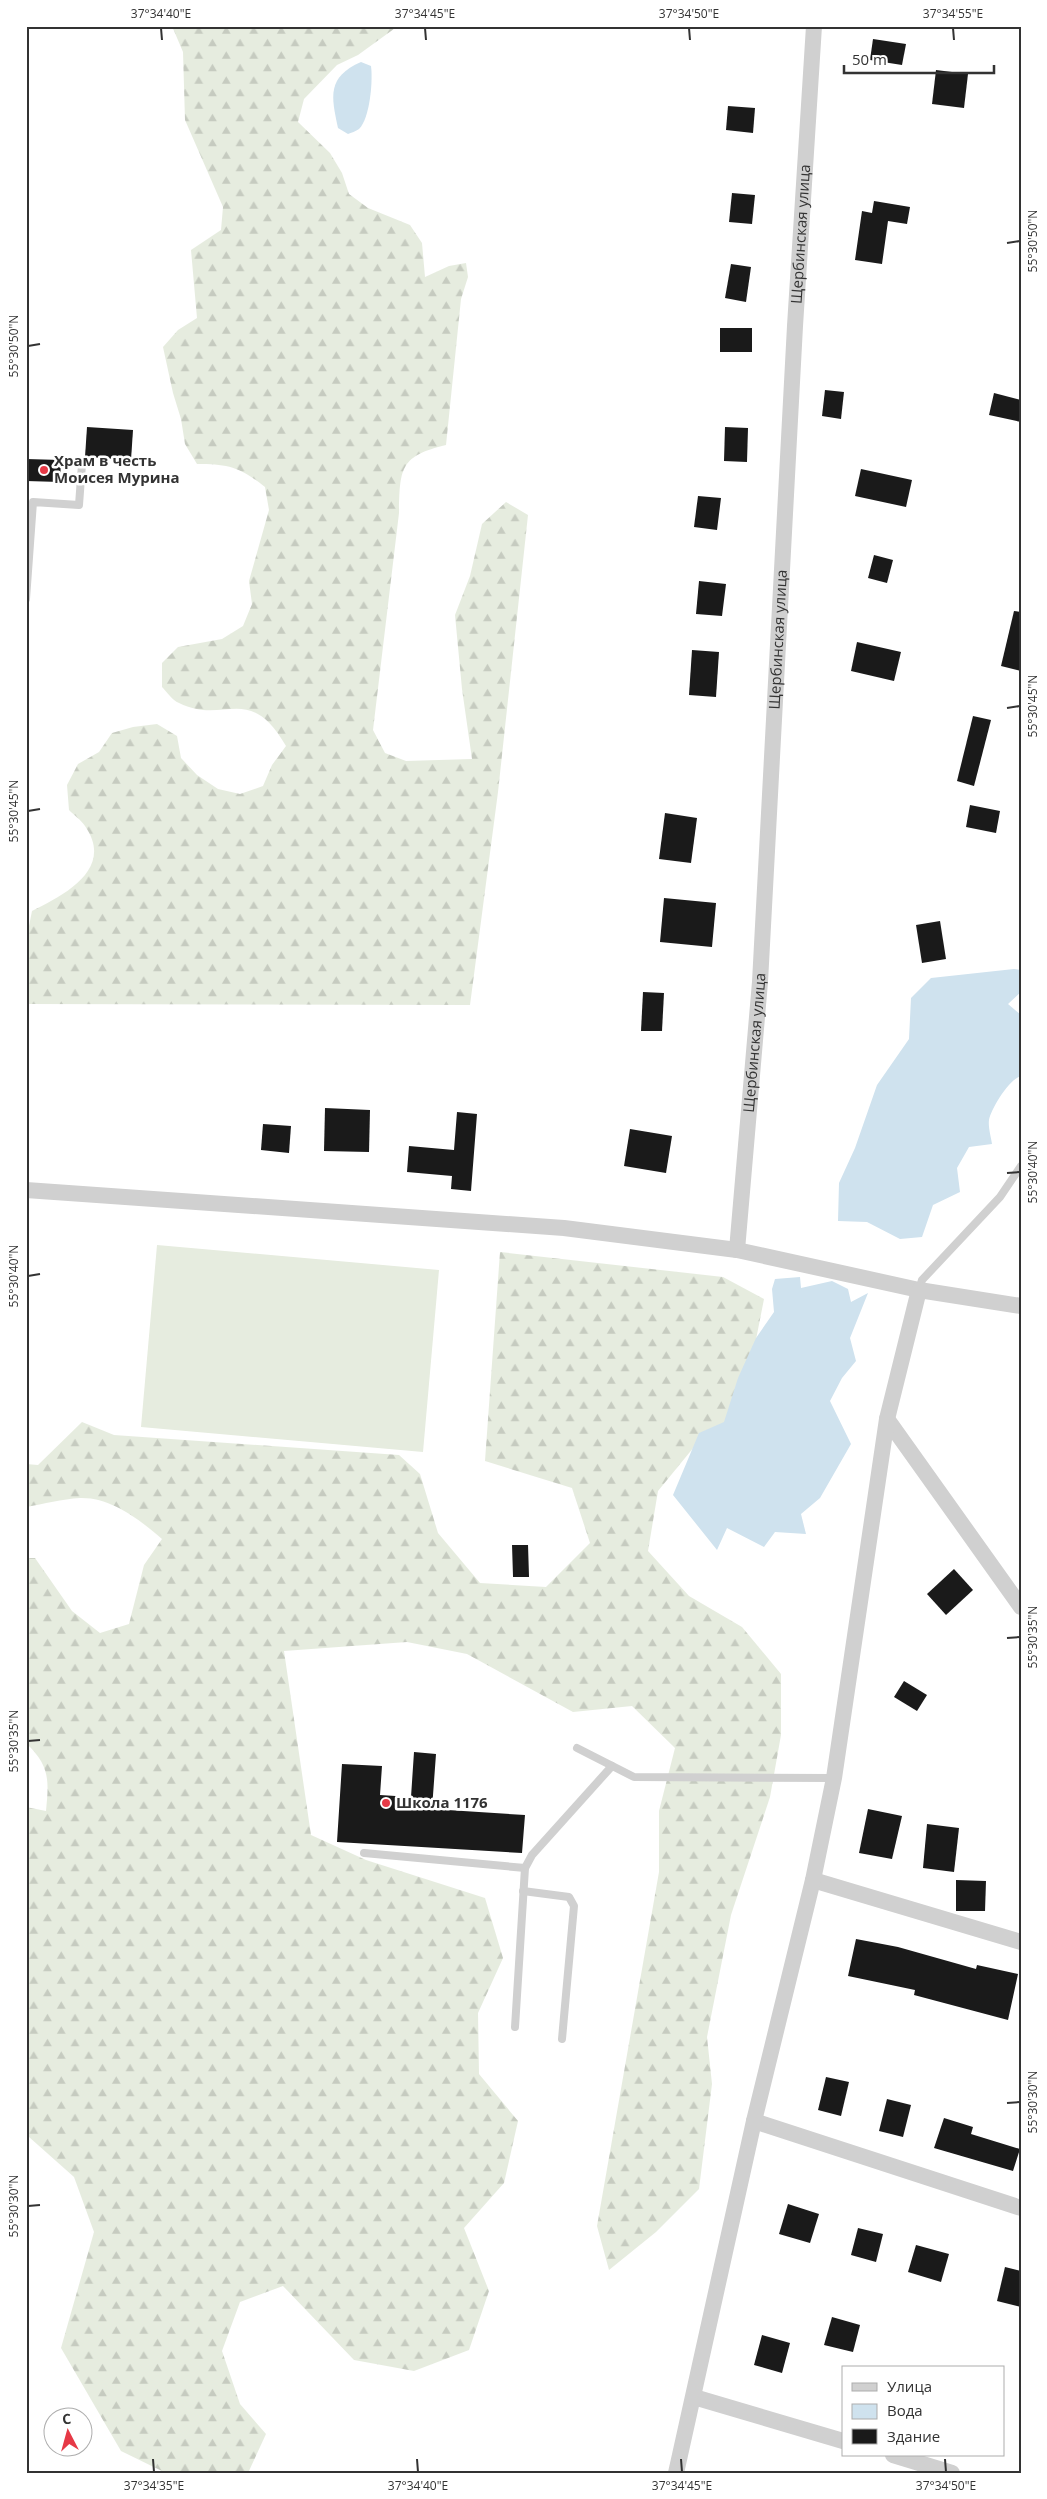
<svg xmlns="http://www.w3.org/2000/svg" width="1047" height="2499" viewBox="0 0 1047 2499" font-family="'Open Sans',sans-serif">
<defs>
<pattern id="forest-firs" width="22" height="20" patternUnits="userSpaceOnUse" patternTransform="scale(1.25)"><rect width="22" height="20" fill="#e6ecdf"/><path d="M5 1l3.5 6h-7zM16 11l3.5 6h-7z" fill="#c6cbc0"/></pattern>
</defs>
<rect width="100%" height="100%" fill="#fff"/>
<!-- forest -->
<g fill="url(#forest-firs)">
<path d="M 172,26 L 398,26 L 358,55 L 337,65 L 304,99 L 298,122 L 330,153 L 342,173 L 349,194 L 368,208 L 410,225 L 422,243 L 425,277 L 449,266 L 466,263 L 468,277 L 461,299 L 446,445 C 400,456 400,468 399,513 L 373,730 L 385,753 L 406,761 L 472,759 L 462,689 L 455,615 L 470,576 L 482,524 L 506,502 L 528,515 L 498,792 L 470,1005 L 26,1004 L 26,941 L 32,911 C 64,895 115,869 85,826 C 81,820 74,815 69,810 L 67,785 L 78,764 L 99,752 L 112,733 L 133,727 L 157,724 L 177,736 L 181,758 L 197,775 L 218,789 L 240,794 L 263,786 L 272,765 L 286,746 C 248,681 225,726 179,703 C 172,700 167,692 162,687 L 162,663 L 178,647 L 222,639 L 243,626 L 252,604 L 249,581 L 269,510 L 265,487 C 240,467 228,464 197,464 L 185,444 L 181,419 L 173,393 L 163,347 L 178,330 L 197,318 L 191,250 L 221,230 L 223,207 L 185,120 L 183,52 Z"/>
<path d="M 500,1252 L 723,1277 L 764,1299 L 748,1380 L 728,1437 L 694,1447 L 658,1491 L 648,1551 L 689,1596 L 742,1627 L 781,1674 L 781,1735 L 770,1797 L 731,1915 L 707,2037 L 712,2084 L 699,2189 L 656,2232 L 609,2270 L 597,2226 L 659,1872 L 659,1811 L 675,1748 L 632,1706 L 573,1712 L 467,1654 L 407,1642 L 284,1651 L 311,1835 L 366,1860 L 485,1898 L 503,1958 L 478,2013 L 479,2074 L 518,2121 L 504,2183 L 464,2228 L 489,2291 L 469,2350 L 414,2371 L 354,2360 L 283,2286 L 240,2302 L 222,2351 L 240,2404 L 266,2434 L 248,2473 L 166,2473 L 121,2451 L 61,2348 L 94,2232 L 74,2177 L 29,2137 L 26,2078 L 26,1807 L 46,1811 C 49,1780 50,1766 26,1743 L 26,1558 L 35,1558 L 72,1611 L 100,1633 L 129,1624 L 144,1565 L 162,1539 C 140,1520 111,1497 80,1498 C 62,1499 44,1504 26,1507 L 26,1464 L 38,1465 L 82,1422 L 114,1435 L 399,1455 L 420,1474 L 438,1533 L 480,1583 L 546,1587 L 590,1543 L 572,1488 L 485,1461 Z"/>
</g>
<!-- garden -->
<path fill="#e6ecdf" d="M 157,1245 L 439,1270 L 423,1452 L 141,1427 Z"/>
<!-- water -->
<g fill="#cfe2ee">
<path d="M 361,62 L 371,66 C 373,81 370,118 359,129 C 356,131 351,133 348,134 L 338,128 C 331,96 327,77 361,62 Z"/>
<path d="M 1014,969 L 1021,970 L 1021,992 L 1008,1004 L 1021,1015 L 1021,1076 C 1009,1079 991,1109 989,1120 C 988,1127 991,1137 992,1144 L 969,1147 L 957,1168 L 960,1192 L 933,1205 L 922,1237 L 900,1239 L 867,1222 L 838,1221 L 839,1183 L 855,1148 L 877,1085 L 909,1039 L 911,998 L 931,978 Z"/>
<path d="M 800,1277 L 801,1288 L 832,1281 L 848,1289 L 851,1302 L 868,1293 L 850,1338 L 856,1361 L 842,1378 L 830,1401 L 851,1444 L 820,1498 L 801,1514 L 806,1534 L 775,1532 L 764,1547 L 727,1528 L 717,1550 L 673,1495 L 699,1433 L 724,1422 L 738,1378 L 756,1338 L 774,1312 L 772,1289 L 775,1279 Z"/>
</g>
<!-- building -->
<g fill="#1a1a1a">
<path d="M 873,39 L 906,44 L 902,65 L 870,60 Z"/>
<path d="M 936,70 L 968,74 L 964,108 L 932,104 Z"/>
<path d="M 728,106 L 755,108 L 753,133 L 726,130 Z"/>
<path d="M 732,193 L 755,195 L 752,224 L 729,222 Z"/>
<path d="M 874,201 L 910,207 L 907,224 L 888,221 L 882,264 L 855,260 L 862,211 L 872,213 Z"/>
<path d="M 731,264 L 751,267 L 746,302 L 725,298 Z"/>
<rect x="720" y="328" width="32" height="24"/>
<path d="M 825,390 L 844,392 L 841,419 L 822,416 Z"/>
<path d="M 994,393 L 1021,400 L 1021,422 L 989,415 Z"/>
<path d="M 87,427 L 133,430 L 131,460 L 85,457 Z"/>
<path d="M 725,427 L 748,428 L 747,462 L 724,461 Z"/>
<path d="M 26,459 L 61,460 L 60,482 L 26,481 Z"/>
<path d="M 861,469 L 912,480 L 906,507 L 855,496 Z"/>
<path d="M 698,496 L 721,498 L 717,530 L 694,527 Z"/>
<path d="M 874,555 L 893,560 L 887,583 L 868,578 Z"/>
<path d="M 699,581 L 726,584 L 722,616 L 696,614 Z"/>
<path d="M 1014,611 L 1021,612 L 1021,671 L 1001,666 Z"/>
<path d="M 857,642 L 901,652 L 894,681 L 851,671 Z"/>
<path d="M 692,650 L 719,652 L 716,697 L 689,695 Z"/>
<path d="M 973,716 L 991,720 L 974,786 L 957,781 Z"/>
<path d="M 970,805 L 1000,811 L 996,833 L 966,827 Z"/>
<path d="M 665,813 L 697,818 L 691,863 L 659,859 Z"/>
<path d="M 664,898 L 716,903 L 712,947 L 660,942 Z"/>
<path d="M 940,921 L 946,959 L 922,963 L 916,925 Z"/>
<path d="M 643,992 L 664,993 L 662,1031 L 641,1031 Z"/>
<path d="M 325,1108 L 370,1110 L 369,1152 L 324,1151 Z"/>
<path d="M 457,1112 L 477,1114 L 471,1191 L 451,1189 L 452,1176 L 407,1172 L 409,1146 L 454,1150 Z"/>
<path d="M 263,1124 L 291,1126 L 289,1153 L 261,1150 Z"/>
<path d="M 630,1129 L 672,1136 L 666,1173 L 624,1166 Z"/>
<path d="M 512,1545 L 528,1545 L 529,1577 L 513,1577 Z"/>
<path d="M 954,1569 L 973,1590 L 946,1615 L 927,1594 Z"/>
<path d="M 904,1681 L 927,1695 L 917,1711 L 894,1697 Z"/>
<path d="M 414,1752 L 436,1754 L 432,1809 L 525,1815 L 522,1853 L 337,1842 L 342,1764 L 382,1766 L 380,1795 L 411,1797 Z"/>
<path d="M 868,1809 L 902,1816 L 892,1859 L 859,1853 Z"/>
<path d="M 927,1824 L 959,1828 L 954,1872 L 923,1868 Z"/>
<path d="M 956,1880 L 986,1881 L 985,1911 L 956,1911 Z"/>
<path d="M 856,1939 L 898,1947 L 976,1969 L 977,1965 L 1018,1974 L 1008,2020 L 914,1995 L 915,1990 L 848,1976 Z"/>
<path d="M 826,2077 L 849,2082 L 841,2116 L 818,2110 Z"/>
<path d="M 887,2099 L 911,2105 L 903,2137 L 879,2131 Z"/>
<path d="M 944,2118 L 973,2127 L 971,2134 L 1020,2149 L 1013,2171 L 934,2148 Z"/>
<path d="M 788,2204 L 819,2214 L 810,2243 L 779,2234 Z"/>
<path d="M 858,2228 L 883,2234 L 876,2262 L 851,2255 Z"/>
<path d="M 916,2245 L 949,2254 L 941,2282 L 908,2272 Z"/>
<path d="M 1005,2267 L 1021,2271 L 1021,2307 L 997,2301 Z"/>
<path d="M 832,2317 L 860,2325 L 853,2352 L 824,2345 Z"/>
<path d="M 762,2335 L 790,2343 L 782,2373 L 754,2365 Z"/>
</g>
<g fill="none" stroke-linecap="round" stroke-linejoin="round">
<!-- lane -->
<g stroke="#d0d0d0" stroke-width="8">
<path d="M 26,599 L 33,502 L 79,505 L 82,464"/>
<path d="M 919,1290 L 922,1280 L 1000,1197 L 1021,1166"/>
<path d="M 577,1748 L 634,1777 L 834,1778"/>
<path d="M 364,1853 L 525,1868"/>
<path d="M 523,1891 L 569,1897 L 574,1906 L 562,2039"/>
<path d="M 515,2027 L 525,1868 L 532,1855 L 612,1766"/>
</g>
<!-- street -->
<g stroke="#d0d0d0" stroke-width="16">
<path d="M 26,1190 L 564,1228 L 737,1250 L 919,1290 L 1021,1306"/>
<path id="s1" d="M 737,1250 L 760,982 L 795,326 L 814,26"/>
<path d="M 887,1419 L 1021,1607"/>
<path d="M 813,1880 L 1021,1942"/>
<path d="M 754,2121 L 1021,2208"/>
<path d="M 694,2397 L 843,2441"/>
<path d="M 893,2455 L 952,2473"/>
<path d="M 676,2473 L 754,2121 L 813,1880 L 834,1778 L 887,1419 L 919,1290"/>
</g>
</g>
<!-- ticks -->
<path fill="none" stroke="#333" stroke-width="2" d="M 161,28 L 162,40M 425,28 L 426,40M 689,28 L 690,40M 953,28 L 954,40M 1007,243 L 1020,241M 28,346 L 40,344M 1007,708 L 1020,706M 28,811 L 40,809M 1007,1173 L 1020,1172M 28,1276 L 40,1274M 1007,1638 L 1020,1637M 28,1741 L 40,1740M 1007,2103 L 1020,2102M 28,2206 L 40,2205M 153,2459 L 154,2472M 417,2459 L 418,2472M 681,2459 L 682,2472M 945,2459 L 946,2472"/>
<!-- markers -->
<g fill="#e63946" stroke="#fff" stroke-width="2">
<circle cx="44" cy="470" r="5"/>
<circle cx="386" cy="1803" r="5"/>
</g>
<g text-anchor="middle" stroke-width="5" stroke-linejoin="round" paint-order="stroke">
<!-- street labels -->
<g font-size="15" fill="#333" stroke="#fff">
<text dy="5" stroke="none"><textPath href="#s1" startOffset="1018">Щербинская улица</textPath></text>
<text dy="5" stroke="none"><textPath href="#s1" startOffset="612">Щербинская улица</textPath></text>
<text dy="5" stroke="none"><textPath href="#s1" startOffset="208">Щербинская улица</textPath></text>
</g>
<!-- poi labels -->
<g font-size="15" font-weight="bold" fill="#333" stroke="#fff" text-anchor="start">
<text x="54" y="466">Храм в честь<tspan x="54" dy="17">Моисея Мурина</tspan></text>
<text x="396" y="1808">Школа 1176</text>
</g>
</g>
<!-- border -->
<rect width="1047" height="2499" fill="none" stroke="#ffffff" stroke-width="55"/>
<!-- legend -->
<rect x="842" y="2366" width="162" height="90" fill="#ffffff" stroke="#adadad"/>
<rect x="852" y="2383" width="25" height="8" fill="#d0d0d0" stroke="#adadad"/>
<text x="887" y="2392" font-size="15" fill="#333333">Улица</text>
<rect x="852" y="2404" width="25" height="15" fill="#cfe2ee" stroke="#adadad"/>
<text x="887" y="2416" font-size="15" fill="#333333">Вода</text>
<rect x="852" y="2429" width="25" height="15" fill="#1a1a1a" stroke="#adadad"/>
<text x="887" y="2442" font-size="15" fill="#333333">Здание</text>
<!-- north arrow -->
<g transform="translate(68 2432) rotate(354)"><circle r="24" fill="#ffffff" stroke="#adadad"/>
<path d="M0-4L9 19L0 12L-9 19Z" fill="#e63946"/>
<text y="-8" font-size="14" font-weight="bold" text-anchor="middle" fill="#333333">С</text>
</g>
<!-- scale -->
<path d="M844 65v8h150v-8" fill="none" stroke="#333333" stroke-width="2.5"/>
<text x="852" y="65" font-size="15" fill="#333333" stroke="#ffffff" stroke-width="4" paint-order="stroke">50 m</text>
<rect x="28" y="28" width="992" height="2444" fill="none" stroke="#333" stroke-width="2"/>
<g font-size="12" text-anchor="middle" fill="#333">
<text x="161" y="18">37°34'40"E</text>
<text x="425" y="18">37°34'45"E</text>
<text x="689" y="18">37°34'50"E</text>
<text x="953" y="18">37°34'55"E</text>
<text transform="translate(1033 241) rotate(-90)" y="4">55°30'50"N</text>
<text transform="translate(14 346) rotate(-90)" y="4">55°30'50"N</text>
<text transform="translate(1033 706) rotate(-90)" y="4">55°30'45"N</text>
<text transform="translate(14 811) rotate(-90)" y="4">55°30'45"N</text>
<text transform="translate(1033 1172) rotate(-90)" y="4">55°30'40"N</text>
<text transform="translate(14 1276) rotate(-90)" y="4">55°30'40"N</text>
<text transform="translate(1033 1637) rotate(-90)" y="4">55°30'35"N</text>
<text transform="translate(14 1741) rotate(-90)" y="4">55°30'35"N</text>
<text transform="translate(1033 2102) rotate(-90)" y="4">55°30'30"N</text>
<text transform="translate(14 2206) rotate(-90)" y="4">55°30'30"N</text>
<text x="154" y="2490">37°34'35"E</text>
<text x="418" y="2490">37°34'40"E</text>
<text x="682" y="2490">37°34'45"E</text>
<text x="946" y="2490">37°34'50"E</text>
</g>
</svg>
